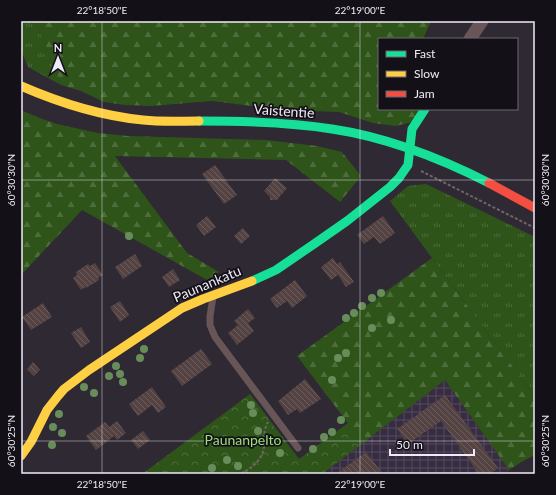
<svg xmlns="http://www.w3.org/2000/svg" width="556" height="495" viewBox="0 0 556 495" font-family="Lato,sans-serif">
<defs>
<pattern id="industrial-grid" width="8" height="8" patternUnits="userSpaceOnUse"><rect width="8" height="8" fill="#372c41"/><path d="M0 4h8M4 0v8" fill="none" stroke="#544b5d"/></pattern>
<pattern id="grass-tufts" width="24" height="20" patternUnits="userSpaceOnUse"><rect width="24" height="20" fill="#2f541a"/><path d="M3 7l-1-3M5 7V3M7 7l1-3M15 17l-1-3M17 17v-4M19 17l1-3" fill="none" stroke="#4d6d3c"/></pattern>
<pattern id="forest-firs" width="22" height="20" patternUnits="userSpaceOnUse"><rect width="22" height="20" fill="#2f541a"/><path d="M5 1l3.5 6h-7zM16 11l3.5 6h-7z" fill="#4d6d3c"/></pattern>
<pattern id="park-crowns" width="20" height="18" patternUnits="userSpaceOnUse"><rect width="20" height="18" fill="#2f541a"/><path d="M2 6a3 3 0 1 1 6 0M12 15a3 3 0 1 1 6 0" fill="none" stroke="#4d6d3c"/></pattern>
<pattern id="building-back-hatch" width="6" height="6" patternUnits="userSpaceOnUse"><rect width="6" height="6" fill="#544342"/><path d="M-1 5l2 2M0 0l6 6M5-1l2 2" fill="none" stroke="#6d5e5e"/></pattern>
</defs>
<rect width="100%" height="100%" fill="#2e2932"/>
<!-- industrial -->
<path fill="url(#industrial-grid)" d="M 445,380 L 509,470 L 504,474 L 321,474 Z"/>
<!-- grass -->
<g fill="url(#grass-tufts)">
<path d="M 21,21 L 36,21 L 61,85 L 28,67 L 21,50 Z"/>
<path d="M 426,184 L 535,237 L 535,397 L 432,258 L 390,201 L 408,186 Z"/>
</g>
<!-- forest -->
<g fill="url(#forest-firs)">
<path d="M 36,21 L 431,21 L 423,39 L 379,39 L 379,109 L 420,109 L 412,122 L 396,126 L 373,123 L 339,112 L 312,111 L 306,113 L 286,111 L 267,108 L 212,101 L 151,106 L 125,105 L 104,102 L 81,91 L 61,85 Z"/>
<path d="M 21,110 L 37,117 L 57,124 L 98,133 L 128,136 L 266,140 L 317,146 L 342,152 L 361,176 L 340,202 L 286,160 L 115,156 L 187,253 L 219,272 L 207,280 L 82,210 L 21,275 Z"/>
<path d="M 432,258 L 535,397 L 535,455 L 523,461 L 509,470 L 445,380 L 363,443 L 297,356 Z"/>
</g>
<!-- park -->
<path fill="url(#park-crowns)" d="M 250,394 L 299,459 L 348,423 L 363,443 L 322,474 L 142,474 Z"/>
<!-- building -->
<g fill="url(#building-back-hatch)">
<path d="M 215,165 L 237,195 L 224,204 L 202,174 Z"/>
<path d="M 275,178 L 287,188 L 277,200 L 270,200 L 270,197 L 264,191 Z"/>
<path d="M 207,216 L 216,227 L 204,236 L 196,225 Z"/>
<path d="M 383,216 L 395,233 L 380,244 L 374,237 L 364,244 L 357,235 Z"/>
<path d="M 243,228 L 250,236 L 241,244 L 234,236 Z"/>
<path d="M 135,254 L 142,266 L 123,279 L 115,267 Z"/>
<path d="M 333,258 L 337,264 L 340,262 L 354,282 L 346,287 L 338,275 L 331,280 L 321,267 Z"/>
<path d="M 95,263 L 103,275 L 98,278 L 99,280 L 86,288 L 85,287 L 81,290 L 73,278 L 77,275 L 76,272 L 88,264 L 90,266 Z"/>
<path d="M 173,269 L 180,280 L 169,287 L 162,277 Z"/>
<path d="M 295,280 L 307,296 L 292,308 L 287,301 L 277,308 L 270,299 Z"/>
<path d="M 120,301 L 129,315 L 120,322 L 110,307 Z"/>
<path d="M 43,303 L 52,317 L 31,330 L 22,317 Z"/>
<path d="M 248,309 L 255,318 L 248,323 L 254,331 L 237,345 L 228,333 L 238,325 L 234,321 Z"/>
<path d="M 81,327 L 90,342 L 81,348 L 71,333 Z"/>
<path d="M 201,349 L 212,364 L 182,386 L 171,371 Z"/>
<path d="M 33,362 L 40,370 L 34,376 L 27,369 Z"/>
<path d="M 305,379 L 321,399 L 300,413 L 297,409 L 288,415 L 278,401 Z"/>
<path d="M 152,387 L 166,407 L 158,413 L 152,405 L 138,416 L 129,404 Z"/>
<path d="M 445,395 L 498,468 L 490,474 L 479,474 L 441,421 L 408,444 L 397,429 Z"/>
<path d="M 117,421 L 126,433 L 117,440 L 114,436 L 96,450 L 86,436 L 105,422 L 109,427 Z"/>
<path d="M 143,431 L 150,440 L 138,449 L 131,440 Z"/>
<path d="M 366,452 L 383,474 L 336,474 Z"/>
</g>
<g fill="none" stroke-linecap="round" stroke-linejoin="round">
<!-- path -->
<g stroke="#726568" stroke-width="2" stroke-dasharray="3 2" stroke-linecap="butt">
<path d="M 421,171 L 535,228"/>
<path d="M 241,474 C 253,467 264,459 264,444 C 264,436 264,429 268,422"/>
</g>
<!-- lane -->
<path stroke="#685557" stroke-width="7" d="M 213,297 L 210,316 L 210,325 L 215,337 L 298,448"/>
<!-- street -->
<path stroke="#685557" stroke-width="13" d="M 470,39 L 482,21"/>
<!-- fast -->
<g stroke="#16e098" stroke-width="9">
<path d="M 199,121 C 243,121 288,122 332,129 C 386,137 440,158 489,183"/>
<path d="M 252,281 L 276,270 L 314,244 L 347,221 L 390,187 L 399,178 L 408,165 L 412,129 L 425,109"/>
</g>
<!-- slow -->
<g stroke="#ffcf43" stroke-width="9">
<path d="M 21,86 C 60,103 101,116 143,120 C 161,122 180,121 199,121"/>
<path d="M 21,456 L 31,442 L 47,410 L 58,396 L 64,389 L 89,370 L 182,308 L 203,299 L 252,281"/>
</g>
<!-- jam -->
<path stroke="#f24e42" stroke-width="9" d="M 489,183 L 535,208"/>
</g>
<!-- trees -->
<g fill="#698d5a">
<circle cx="129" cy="236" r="4"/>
<circle cx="381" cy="293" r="4"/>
<circle cx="372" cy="298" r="4"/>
<circle cx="362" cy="306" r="4"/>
<circle cx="354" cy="313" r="4"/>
<circle cx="346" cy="318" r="4"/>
<circle cx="391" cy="320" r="4"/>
<circle cx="372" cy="328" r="4"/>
<circle cx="144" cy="349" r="4"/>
<circle cx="346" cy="353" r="4"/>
<circle cx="140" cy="358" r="4"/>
<circle cx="338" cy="358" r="4"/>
<circle cx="116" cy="366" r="4"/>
<circle cx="120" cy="374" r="4"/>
<circle cx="109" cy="376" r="4"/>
<circle cx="332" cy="380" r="4"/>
<circle cx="123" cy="382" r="4"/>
<circle cx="84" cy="387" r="4"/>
<circle cx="94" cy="393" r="4"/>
<circle cx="251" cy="405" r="4"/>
<circle cx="253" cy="413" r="4"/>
<circle cx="59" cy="414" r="4"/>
<circle cx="341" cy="420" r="4"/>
<circle cx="53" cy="427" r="4"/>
<circle cx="258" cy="431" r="4"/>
<circle cx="332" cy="432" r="4"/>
<circle cx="62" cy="433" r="4"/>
<circle cx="324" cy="437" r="4"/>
<circle cx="52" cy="445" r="4"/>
<circle cx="313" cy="449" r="4"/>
<circle cx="280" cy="453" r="4"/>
<circle cx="227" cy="460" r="4"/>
<circle cx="238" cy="466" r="4"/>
<circle cx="212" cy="468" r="4"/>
</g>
<!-- ticks -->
<path fill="none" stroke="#f0eaf6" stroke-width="1" stroke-opacity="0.45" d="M 102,21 L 102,474M 360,21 L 360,474M 21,180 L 535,180M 21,441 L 535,441"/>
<g text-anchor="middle" stroke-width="3.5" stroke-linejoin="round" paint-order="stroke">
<!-- street labels -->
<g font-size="14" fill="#f0eaf6" stroke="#141018">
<text transform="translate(284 111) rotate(4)" y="5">Vaistentie</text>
<text transform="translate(207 284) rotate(-23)" y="5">Paunankatu</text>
</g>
<!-- park labels -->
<g font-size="14" fill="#9adf7b" stroke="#141018">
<text x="243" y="445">Paunanpelto</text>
</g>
</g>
<!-- border -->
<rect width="556" height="495" fill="none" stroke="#141018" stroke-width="44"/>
<!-- legend -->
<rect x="378" y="38" width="140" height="72" fill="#141018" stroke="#6c6771"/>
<rect x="386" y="51" width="20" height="6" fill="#16e098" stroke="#6c6771"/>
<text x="414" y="58" font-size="12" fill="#f0eaf6">Fast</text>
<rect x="386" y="71" width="20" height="6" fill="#ffcf43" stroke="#6c6771"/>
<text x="414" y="78" font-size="12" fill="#f0eaf6">Slow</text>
<rect x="386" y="91" width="20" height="6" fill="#f24e42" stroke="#6c6771"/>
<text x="414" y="98" font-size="12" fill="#f0eaf6">Jam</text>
<!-- north arrow -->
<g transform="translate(58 58)" stroke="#141018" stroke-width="3" paint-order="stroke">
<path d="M0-3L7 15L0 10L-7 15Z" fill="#f0eaf6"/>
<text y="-6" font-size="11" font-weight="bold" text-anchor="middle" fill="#f0eaf6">N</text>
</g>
<!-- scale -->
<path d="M390 449v6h84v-6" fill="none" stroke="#f0eaf6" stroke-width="2"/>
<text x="396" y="449" font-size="12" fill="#f0eaf6" stroke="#141018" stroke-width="3" paint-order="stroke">50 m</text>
<rect x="22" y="22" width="512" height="451" fill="none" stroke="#f0eaf6" stroke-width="1.5"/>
<g font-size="10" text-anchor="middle" fill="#f0eaf6">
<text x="102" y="14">22°18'50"E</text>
<text x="360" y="14">22°19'00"E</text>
<text transform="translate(11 180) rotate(-90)" y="4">60°30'30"N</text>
<text transform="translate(545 180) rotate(-90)" y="4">60°30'30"N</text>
<text transform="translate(11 441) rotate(-90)" y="4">60°30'25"N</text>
<text transform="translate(545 441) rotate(-90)" y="4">60°30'25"N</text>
<text x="102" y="488">22°18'50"E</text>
<text x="360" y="488">22°19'00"E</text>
</g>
</svg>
